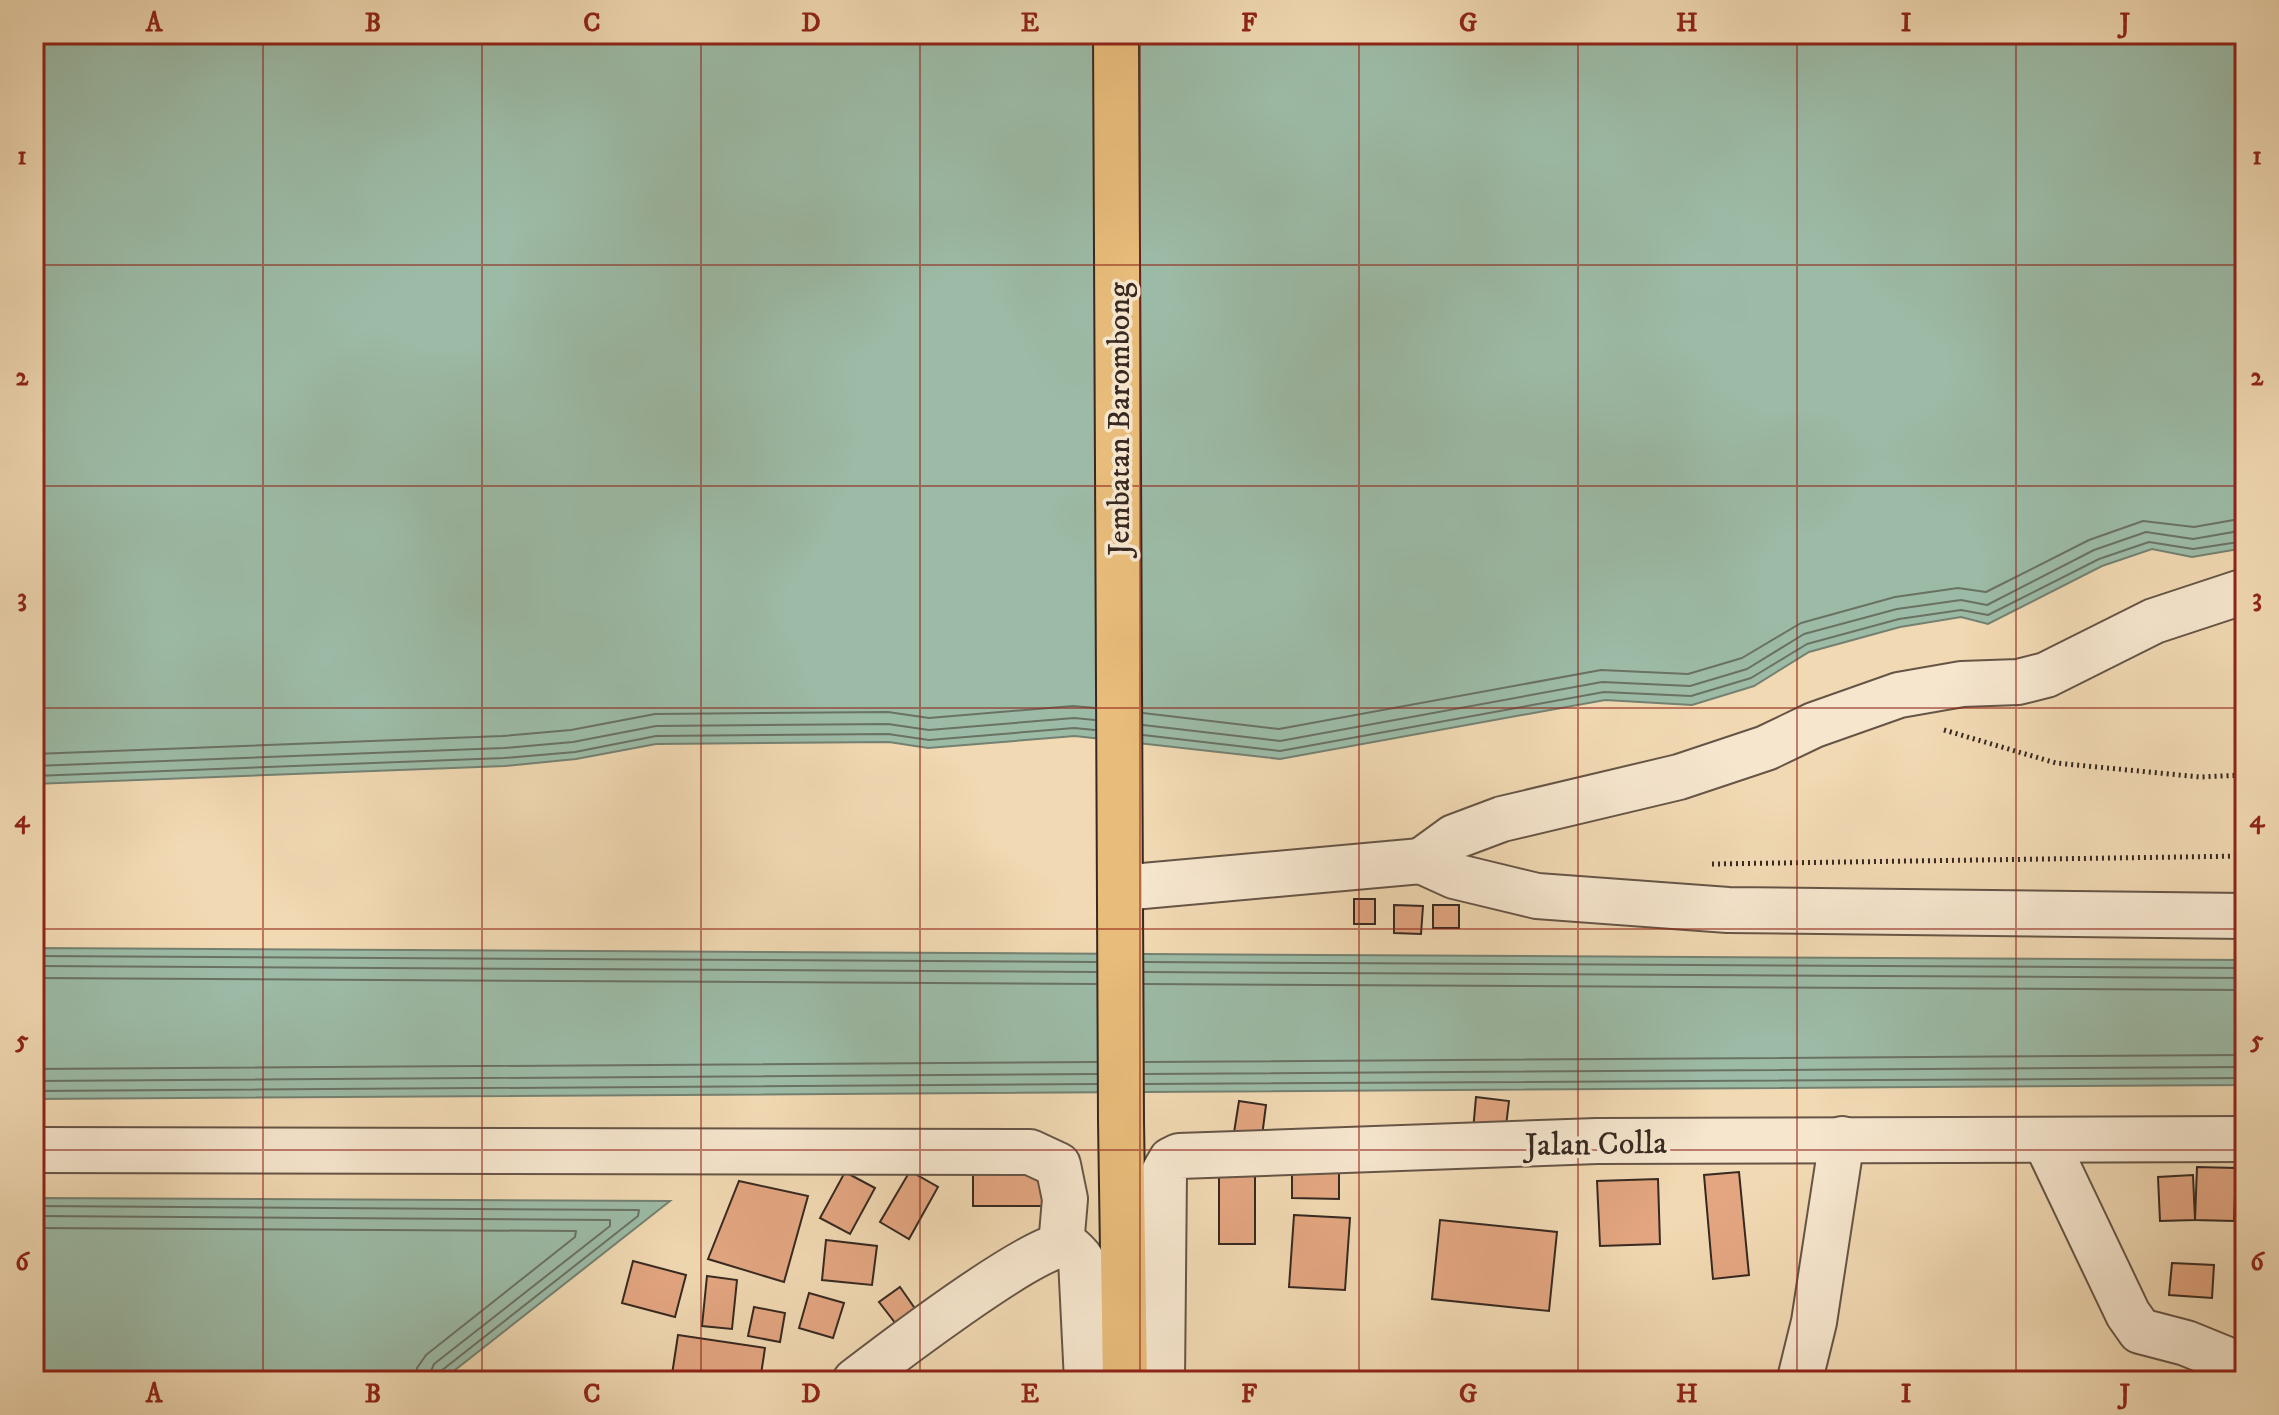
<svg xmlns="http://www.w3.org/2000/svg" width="2279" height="1415" viewBox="0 0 2279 1415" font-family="'IM FELL DW Pica',serif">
<rect width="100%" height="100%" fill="#f1d9b3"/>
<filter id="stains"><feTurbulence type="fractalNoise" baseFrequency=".0025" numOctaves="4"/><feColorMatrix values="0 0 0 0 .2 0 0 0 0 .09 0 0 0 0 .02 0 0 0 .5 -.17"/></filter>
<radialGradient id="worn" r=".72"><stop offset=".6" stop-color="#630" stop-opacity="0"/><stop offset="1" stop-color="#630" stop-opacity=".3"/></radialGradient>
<!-- water -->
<g fill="#9cbba7" stroke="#748171" stroke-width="2">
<path d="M 34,34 L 2245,34 L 2245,548 L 2192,557 L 2152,549 L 2102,566 L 1988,624 L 1961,617 L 1900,627 L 1809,652 L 1754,686 L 1692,705 L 1605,700 L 1280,759 L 1075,736 L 928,748 L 889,742 L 656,744 L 576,759 L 505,766 L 34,784 Z"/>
<path d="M 34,948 L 2245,960 L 2245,1085 L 34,1099 Z"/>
<path d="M 34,1198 L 670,1201 L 441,1381 L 34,1381 Z"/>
</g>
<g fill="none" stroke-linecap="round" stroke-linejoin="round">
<!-- shore -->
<g stroke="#6a7264" stroke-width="2">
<path d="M 1143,713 L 1279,729 L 1601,670 L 1688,674 L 1742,658 L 1801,623 L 1895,597 L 1958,588 L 1986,592 L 2089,540 L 2143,521 L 2194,527 L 2245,518"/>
<path d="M 1143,725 L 1280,741 L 1602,682 L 1690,686 L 1747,669 L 1804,634 L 1897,609 L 1961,600 L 1987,605 L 2094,550 L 2146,532 L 2193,539 L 2245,530"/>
<path d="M 1143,735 L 1280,751 L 1604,692 L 1691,696 L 1751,678 L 1807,644 L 1899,619 L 1961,610 L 1988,615 L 2099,559 L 2149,542 L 2193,549 L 2245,541"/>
<path d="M 34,754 L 503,736 L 571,730 L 655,714 L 888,712 L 929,718 L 1073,706 L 1095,708"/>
<path d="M 34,766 L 504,748 L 573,742 L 656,726 L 888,724 L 929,730 L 1074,718 L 1095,720"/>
<path d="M 34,776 L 504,758 L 575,752 L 656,736 L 888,734 L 929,740 L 1074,728 L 1095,730"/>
<path d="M 34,956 L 1096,962"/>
<path d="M 1144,962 L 2245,968"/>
<path d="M 34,966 L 1096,972"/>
<path d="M 1144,972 L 2245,978"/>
<path d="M 34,978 L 1096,984"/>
<path d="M 1144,984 L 2245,990"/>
<path d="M 1145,1062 L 2245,1055"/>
<path d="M 34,1069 L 1097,1062"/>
<path d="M 1145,1074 L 2245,1067"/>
<path d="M 34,1081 L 1097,1074"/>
<path d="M 1145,1084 L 2245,1078"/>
<path d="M 34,1091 L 1097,1084"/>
<path d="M 34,1206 L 639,1210 L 638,1216 L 441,1371 L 437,1381"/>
<path d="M 34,1216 L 610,1220 L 610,1226 L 434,1364 L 427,1381"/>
<path d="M 34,1228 L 576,1231 L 575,1237 L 426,1355 L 417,1368 L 415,1381"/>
</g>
</g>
<!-- building -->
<g fill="#e3a681" stroke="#372921" stroke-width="2">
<rect x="1354" y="899" width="21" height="25"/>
<path d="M 1394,905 L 1423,906 L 1421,934 L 1394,933 Z"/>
<rect x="1433" y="905" width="26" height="23"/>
<path d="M 1476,1097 L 1509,1101 L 1505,1134 L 1473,1131 Z"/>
<path d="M 1239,1101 L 1266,1105 L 1261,1144 L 1233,1139 Z"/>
<rect x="973" y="1165" width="77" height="41"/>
<path d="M 2197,1167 L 2236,1168 L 2234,1221 L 2195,1220 Z"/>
<rect x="1219" y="1169" width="36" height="75"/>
<path d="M 1292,1169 L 1339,1170 L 1339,1199 L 1292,1198 Z"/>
<path d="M 910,1171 L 938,1187 L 909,1239 L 880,1222 Z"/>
<path d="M 845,1172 L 875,1188 L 850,1234 L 820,1218 Z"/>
<path d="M 1739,1172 L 1749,1275 L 1713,1279 L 1704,1175 Z"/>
<path d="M 2193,1175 L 2195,1220 L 2160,1221 L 2158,1177 Z"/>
<path d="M 1658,1179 L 1660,1244 L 1600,1246 L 1597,1181 Z"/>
<path d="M 739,1181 L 808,1196 L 784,1282 L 708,1259 Z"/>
<path d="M 1294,1215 L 1350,1218 L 1345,1290 L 1289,1287 Z"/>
<path d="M 1440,1220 L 1557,1232 L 1549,1311 L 1432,1299 Z"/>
<path d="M 826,1240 L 877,1246 L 872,1285 L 822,1280 Z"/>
<path d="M 633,1261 L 686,1275 L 675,1317 L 622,1303 Z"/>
<path d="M 2172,1263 L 2214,1265 L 2212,1298 L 2169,1295 Z"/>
<path d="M 707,1276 L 737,1280 L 732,1329 L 702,1326 Z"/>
<path d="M 900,1287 L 916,1310 L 896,1324 L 879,1302 Z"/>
<path d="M 809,1293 L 844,1303 L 833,1338 L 799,1328 Z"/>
<path d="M 754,1307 L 785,1313 L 780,1342 L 748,1336 Z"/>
<path d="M 678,1335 L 765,1348 L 760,1381 L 671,1381 Z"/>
</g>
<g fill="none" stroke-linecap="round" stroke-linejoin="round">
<!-- minor casing -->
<g stroke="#665546" stroke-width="48">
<g id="minor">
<path d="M 1421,861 L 1454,837 L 1502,819 L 1679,777 L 1766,748 L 1814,725 L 1899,695 L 1962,684 L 2018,682 L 2046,675 L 2154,621 L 2245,591"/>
<path d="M 1121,888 L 1421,861 L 1454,876 L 1537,896 L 1728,910 L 2245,916"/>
<path d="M 2045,1140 L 2128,1314 L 2140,1331 L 2186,1343 L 2245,1367"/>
<path d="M 34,1150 L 1030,1152 L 1058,1165 L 1065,1199 L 1061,1246"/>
<path d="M 1801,1375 L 1814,1322 L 1842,1139"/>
<path d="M 855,1381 C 885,1358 1032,1246 1061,1246 C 1071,1246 1075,1252 1081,1259 L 1087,1381"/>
<path d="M 1162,1381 L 1164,1172 L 1171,1160 L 1179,1156 L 1597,1141 L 2245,1139"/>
</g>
</g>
<!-- major casing -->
<g stroke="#372921" stroke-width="48">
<path id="major" d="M 1116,34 L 1121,1121 L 1125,1381"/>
</g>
<!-- path -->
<g stroke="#372921" stroke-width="5" stroke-dasharray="2 4" stroke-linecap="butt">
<path d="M 1944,730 L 2056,763 L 2200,777 L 2245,775"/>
<path d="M 1712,864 L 2245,856"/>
</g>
<!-- minor -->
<use href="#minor" stroke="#f6e6ce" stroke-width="44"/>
<!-- major -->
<use href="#major" stroke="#e8bc7a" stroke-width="44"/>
</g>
<!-- grid -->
<path fill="none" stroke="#8f2418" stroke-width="2" stroke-opacity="0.55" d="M 263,34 L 263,1381M 482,34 L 482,1381M 701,34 L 701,1381M 920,34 L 920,1381M 1140,34 L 1140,1381M 1359,34 L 1359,1381M 1578,34 L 1578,1381M 1797,34 L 1797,1381M 2016,34 L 2016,1381M 34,265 L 2245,265M 34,486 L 2245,486M 34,708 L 2245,708M 34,929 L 2245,929M 34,1150 L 2245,1150"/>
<g text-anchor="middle" stroke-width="7" stroke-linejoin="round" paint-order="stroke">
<!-- street labels -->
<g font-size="32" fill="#372921" stroke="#f6e6ce">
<text transform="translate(1118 419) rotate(-90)" y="11">Jembatan Barombong</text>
<text transform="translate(1596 1143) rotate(-1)" y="11">Jalan Colla</text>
</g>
</g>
<!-- margin -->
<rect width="2279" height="1415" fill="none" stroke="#f1d9b3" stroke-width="88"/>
<rect x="44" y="44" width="2191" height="1327" fill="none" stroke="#8f2418" stroke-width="3"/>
<g font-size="26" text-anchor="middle" font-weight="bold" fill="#8f2418">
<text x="154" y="31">A</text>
<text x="373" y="31">B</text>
<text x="592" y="31">C</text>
<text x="811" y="31">D</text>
<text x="1030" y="31">E</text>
<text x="1249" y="31">F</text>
<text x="1468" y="31">G</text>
<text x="1687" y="31">H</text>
<text x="1906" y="31">I</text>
<text x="2125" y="31">J</text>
<text x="22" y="164">1</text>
<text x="2257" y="164">1</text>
<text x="22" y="385">2</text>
<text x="2257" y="385">2</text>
<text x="22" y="606">3</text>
<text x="2257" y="606">3</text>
<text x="22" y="827">4</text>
<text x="2257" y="827">4</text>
<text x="22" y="1048">5</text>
<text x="2257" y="1048">5</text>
<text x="22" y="1270">6</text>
<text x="2257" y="1270">6</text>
<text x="154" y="1402">A</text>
<text x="373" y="1402">B</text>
<text x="592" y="1402">C</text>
<text x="811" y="1402">D</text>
<text x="1030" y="1402">E</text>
<text x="1249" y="1402">F</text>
<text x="1468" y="1402">G</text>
<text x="1687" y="1402">H</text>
<text x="1906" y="1402">I</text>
<text x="2125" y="1402">J</text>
</g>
<rect width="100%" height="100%" filter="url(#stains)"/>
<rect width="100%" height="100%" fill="url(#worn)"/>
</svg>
